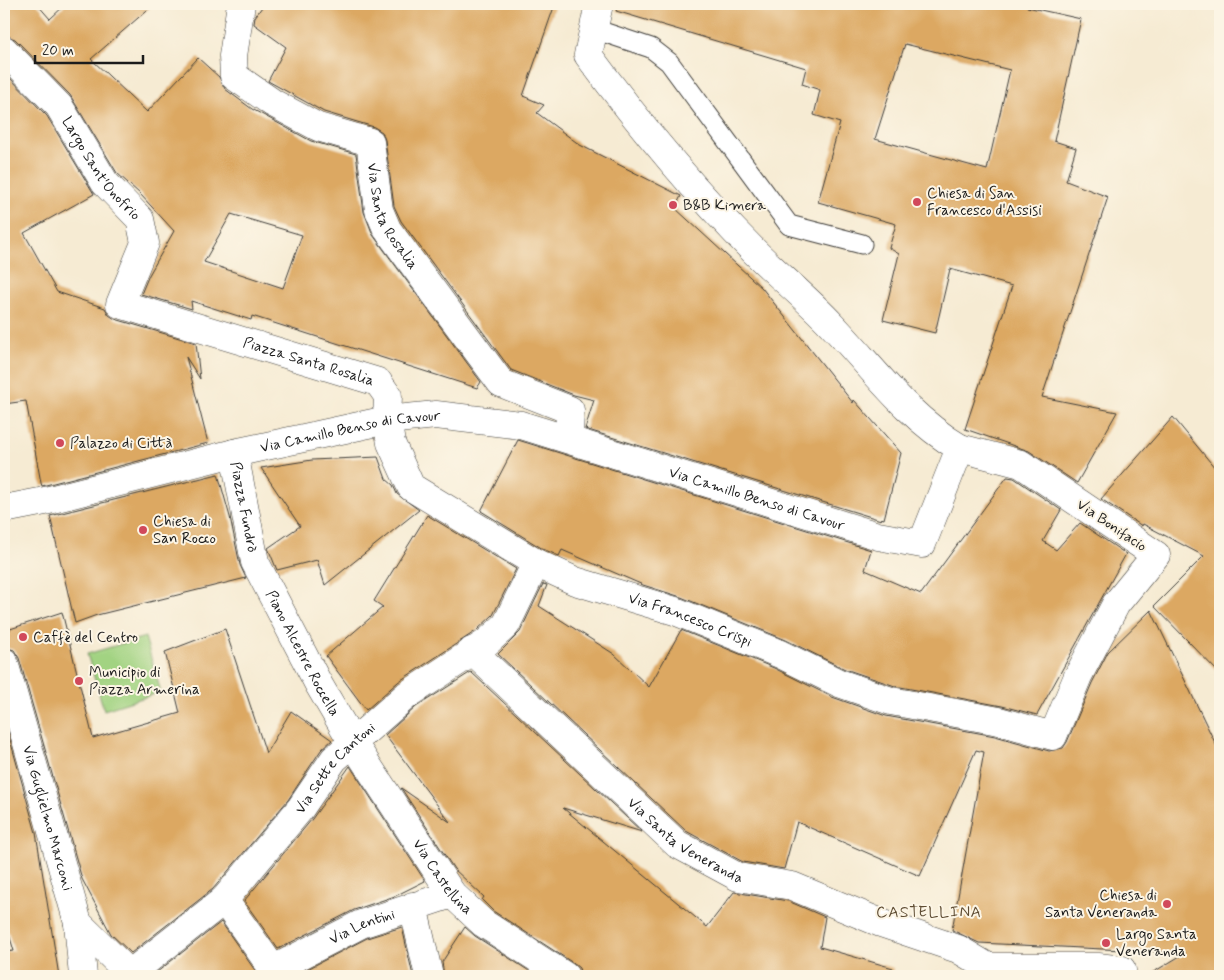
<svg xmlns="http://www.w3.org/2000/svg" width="1224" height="980" viewBox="0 0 1224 980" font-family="Mynerve,sans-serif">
<rect width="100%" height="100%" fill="#fcf5e5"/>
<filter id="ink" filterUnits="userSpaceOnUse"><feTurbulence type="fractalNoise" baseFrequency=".02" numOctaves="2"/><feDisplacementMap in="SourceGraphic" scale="10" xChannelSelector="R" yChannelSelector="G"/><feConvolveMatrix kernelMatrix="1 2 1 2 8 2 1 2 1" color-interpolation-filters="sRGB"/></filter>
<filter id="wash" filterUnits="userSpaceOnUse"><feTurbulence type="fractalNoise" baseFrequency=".0096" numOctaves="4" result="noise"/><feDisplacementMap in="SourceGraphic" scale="20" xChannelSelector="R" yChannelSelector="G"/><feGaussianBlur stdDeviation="1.12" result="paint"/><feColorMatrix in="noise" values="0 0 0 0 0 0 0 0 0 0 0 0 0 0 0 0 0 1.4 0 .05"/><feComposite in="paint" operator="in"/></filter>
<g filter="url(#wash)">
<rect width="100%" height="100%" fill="#f6ebd3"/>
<!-- green -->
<path fill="#a2d382" stroke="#5f784f" d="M 145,637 L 161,692 L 104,710 L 87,654 Z"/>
<g id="blocks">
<!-- building -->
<g fill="#dca862" fill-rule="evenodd">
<path d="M 4,4 L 37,4 L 50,19 L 66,4 L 154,4 L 91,59 L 147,112 L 198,58 L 219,77 L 225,89 L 252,109 L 311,141 L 356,154 L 364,212 L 373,235 L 481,382 L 477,388 L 252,316 L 251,320 L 191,301 L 192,309 L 141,294 L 149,275 L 174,231 L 140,194 L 117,173 L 70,95 L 15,39 L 4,35 ZM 231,214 L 302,235 L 283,288 L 204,262 Z"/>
<path d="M 264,4 L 555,4 L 523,96 L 544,105 L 537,113 L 580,145 L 681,196 L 675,208 L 762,288 L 853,403 L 854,400 L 901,453 L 884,519 L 881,518 L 881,520 L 585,429 L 594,400 L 574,395 L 511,370 L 401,221 L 394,206 L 385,140 L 382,132 L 374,127 L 324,112 L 268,81 L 286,47 L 254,24 L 255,17 Z"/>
<path d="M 618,4 L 1027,4 L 1027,7 L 1081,19 L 1054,141 L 1076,148 L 1066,181 L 1108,197 L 1042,397 L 1117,412 L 1077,483 L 1029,451 L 965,429 L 1012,286 L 950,269 L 935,333 L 883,320 L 899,254 L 889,248 L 896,224 L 818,202 L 840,123 L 814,115 L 820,90 L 802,84 L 806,68 L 616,11 ZM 905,44 L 1010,70 L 987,170 L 875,139 Z"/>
<path d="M 4,72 L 47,116 L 94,194 L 24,233 L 57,292 L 105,308 L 109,315 L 115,319 L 196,343 L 200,379 L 186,357 L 208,443 L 42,486 L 41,483 L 26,401 L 4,404 Z"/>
<path d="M 1173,417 L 1220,474 L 1220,674 L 1154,606 L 1204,556 L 1143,524 L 1142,526 L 1101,499 Z"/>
<path d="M 518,440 L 871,550 L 865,570 L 921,594 L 1007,477 L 1014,478 L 1061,510 L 1043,541 L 1056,550 L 1080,523 L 1126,554 L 1037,715 L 1002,706 L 895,686 L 845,669 L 786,640 L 681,597 L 643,585 L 562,550 L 559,556 L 543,549 L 481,511 Z"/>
<path d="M 378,457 L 386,479 L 393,485 L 397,494 L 419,510 L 325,585 L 317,560 L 277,570 L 268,548 L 300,526 L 261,468 L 312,460 Z"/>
<path d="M 218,474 L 230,517 L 240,565 L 246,578 L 97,615 L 75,623 L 50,516 Z"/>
<path d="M 427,515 L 516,569 L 493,615 L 476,631 L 398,682 L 366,710 L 326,656 L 383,607 L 374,601 Z"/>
<path d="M 543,584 L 547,585 L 539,606 L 614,654 L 649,687 L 681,630 L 774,668 L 832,697 L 886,716 L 995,736 L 1049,751 L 1063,748 L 1067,742 L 1092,683 L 1108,652 L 1151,610 L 1220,753 L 1220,976 L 1147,976 L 1185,953 L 979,943 L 952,930 L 984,752 L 976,750 L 920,876 L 797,822 L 784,869 L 743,862 L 686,831 L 498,654 L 520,632 Z"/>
<path d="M 62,612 L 93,738 L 180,713 L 165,652 L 225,629 L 266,753 L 291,711 L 332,740 L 321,750 L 288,800 L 213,889 L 131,953 L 111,934 L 82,879 L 19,658 L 14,650 L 4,647 L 4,631 Z"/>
<path d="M 471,672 L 642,832 L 563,808 L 707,927 L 734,892 L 788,901 L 825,917 L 820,947 L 893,968 L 892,976 L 581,976 L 579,968 L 573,963 L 493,911 L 482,900 L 484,897 L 454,869 L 401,788 L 450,822 L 385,735 L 416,707 Z"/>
<path d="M 4,718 L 36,833 L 59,976 L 4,976 L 4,952 L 14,951 L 4,918 Z"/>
<path d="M 350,766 L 425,881 L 395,896 L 354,910 L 278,949 L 244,901 L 312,819 Z"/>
<path d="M 221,922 L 259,976 L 152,976 Z"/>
<path d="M 402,927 L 413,976 L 294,976 L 367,938 Z"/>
<path d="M 465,927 L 475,936 L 537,976 L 444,976 L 442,962 Z"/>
</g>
</g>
</g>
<g filter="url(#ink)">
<use href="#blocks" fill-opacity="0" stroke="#3d3b37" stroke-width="1"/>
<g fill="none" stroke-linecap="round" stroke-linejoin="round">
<!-- service casing -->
<g stroke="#3d3b37" stroke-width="21">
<path id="service" d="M 594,29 L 651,48 L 669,62 L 789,225 L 862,244"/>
</g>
<!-- minor casing -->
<g stroke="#3d3b37" stroke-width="29">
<g id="minor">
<path id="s1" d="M 241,4 L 233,56 L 234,76 L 273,103 L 318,127 L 370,142 L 379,210 L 387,229 L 501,383 L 570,410 L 569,439"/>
<path id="s2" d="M 4,50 L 59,106 L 105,183 L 140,219 L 145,243 L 120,304 L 378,382 L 388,396 L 387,420 L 391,443 L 411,487 L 536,563 L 575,581 L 675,611 L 780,654 L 839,683 L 891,701 L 999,721 L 1053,736 L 1078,676 L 1116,604 L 1156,555 L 1021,464 L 960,448"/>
<path id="s3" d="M 234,453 L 255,562 L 319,685 L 353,743 L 452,894 L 483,923 L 565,976"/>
<path id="s4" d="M 4,509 L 45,501 L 234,453 L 387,420 L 436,415 L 521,425 L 878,536 L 922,544 L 960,448 C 906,416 874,369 832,325 C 808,299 780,277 755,252 C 694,191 639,124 588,55 L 599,4"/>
<path id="s5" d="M 472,651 L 677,844 L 738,877 L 792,886 L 881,923 L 958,949 L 988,967 L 1098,967 L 1122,970"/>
<path id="s6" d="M 4,662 L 78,923 L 83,976"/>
<path d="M 224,900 L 278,976"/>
<path d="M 413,906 L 429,976"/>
<path d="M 78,923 L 132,976"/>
<path id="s7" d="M 274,969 L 361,924 L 452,894"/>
<path id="s8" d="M 127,976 L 224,900 L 300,809 L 334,759 L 407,695 L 486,643 L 506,625 L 536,563"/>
</g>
</g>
<!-- service -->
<use href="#service" stroke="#fff" stroke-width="19"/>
<!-- minor -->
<use href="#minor" stroke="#fff" stroke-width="28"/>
</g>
</g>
<!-- markers -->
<g fill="#d1495b" stroke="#fcf5e5" stroke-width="2">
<circle cx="917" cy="202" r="5"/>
<circle cx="673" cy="205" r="5"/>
<circle cx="60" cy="443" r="5"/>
<circle cx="143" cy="530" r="5"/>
<circle cx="23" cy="637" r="5"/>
<circle cx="79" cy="681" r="5"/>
<circle cx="1167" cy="904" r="5"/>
<circle cx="1106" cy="943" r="5"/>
</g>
<g text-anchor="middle" stroke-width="4" stroke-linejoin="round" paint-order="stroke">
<!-- street labels -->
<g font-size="15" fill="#1c1c1c" stroke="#fcf5e5">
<text dy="5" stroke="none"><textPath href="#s2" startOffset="154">Largo Sant'Onofrio</textPath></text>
<text dy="5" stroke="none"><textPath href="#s1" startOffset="304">Via Santa Rosalia</textPath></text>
<text dy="5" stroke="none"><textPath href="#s2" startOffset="506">Piazza Santa Rosalia</textPath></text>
<text dy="5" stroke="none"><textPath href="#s4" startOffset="355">Via Camillo Benso di Cavour</textPath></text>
<text dy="5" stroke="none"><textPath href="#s4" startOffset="775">Via Camillo Benso di Cavour</textPath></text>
<text dy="5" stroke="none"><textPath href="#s3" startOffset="55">Piazza Fundrò</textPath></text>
<text transform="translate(1112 525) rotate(34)" y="5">Via Bonifacio</text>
<text dy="5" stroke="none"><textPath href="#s2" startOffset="1002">Via Francesco Crispi</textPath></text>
<text dy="5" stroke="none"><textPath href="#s3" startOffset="214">Piano Alcestre Roccella</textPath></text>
<text dy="5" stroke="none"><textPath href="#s8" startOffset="296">Via Sette Cantoni</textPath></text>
<text dy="5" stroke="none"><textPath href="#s6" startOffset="162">Via Guglielmo Marconi</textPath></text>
<text dy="5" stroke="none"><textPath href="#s5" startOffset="286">Via Santa Veneranda</textPath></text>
<text dy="5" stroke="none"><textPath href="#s3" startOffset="478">Via Castellina</textPath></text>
<text dy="5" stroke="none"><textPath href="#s7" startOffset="98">Via Lentini</textPath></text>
</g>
<!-- poi labels -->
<g font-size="15" fill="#1c1c1c" stroke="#fcf5e5" text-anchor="start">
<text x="927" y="198">Chiesa di San<tspan x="927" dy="17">Francesco d'Assisi</tspan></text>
<text x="683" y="210">B&amp;B Kimera</text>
<text x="70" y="448">Palazzo di Città</text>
<text x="153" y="526">Chiesa di<tspan x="153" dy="17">San Rocco</tspan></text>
<text x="33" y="642">Caffè del Centro</text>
<text x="89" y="677">Municipio di<tspan x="89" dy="17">Piazza Armerina</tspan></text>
<text x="1157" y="900" text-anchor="end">Chiesa di<tspan x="1157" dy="17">Santa Veneranda</tspan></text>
<text x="1116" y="939">Largo Santa<tspan x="1116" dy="17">Veneranda</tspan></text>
</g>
<!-- neighbourhood labels -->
<g font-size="16" letter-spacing="1" fill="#5f4d34" stroke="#fcf5e5">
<text x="929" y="917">CASTELLINA</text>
</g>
</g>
<!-- margin -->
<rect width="1224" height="980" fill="none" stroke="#fcf5e5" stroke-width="20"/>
<!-- scale -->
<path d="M35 55v8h108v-8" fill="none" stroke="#1c1c1c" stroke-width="2.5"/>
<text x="42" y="55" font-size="15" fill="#1c1c1c" stroke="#fcf5e5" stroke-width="4" paint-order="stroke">20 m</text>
</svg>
